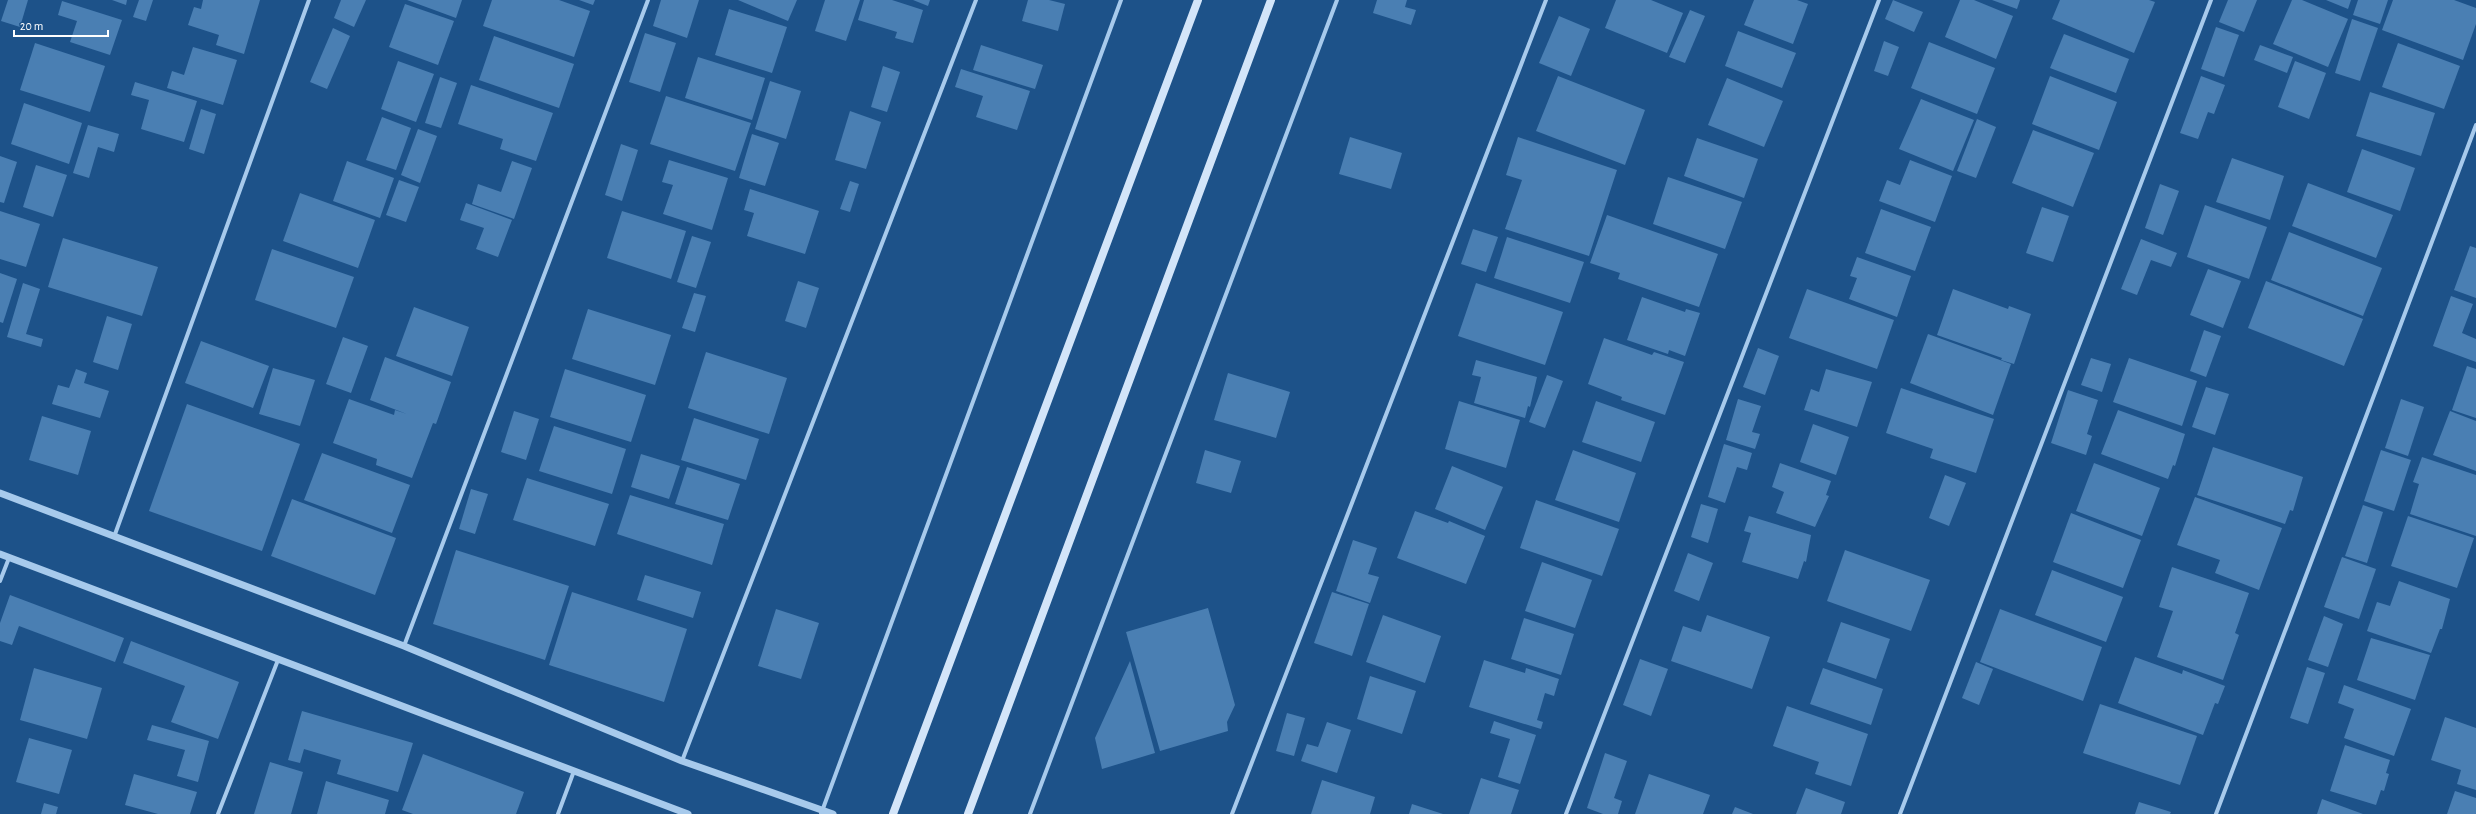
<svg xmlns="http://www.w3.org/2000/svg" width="2476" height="814" viewBox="0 0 2476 814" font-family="'Alegreya Sans',sans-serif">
<rect width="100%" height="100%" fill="#1d5289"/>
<!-- building -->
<g fill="#4a7fb3">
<path d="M 8,0 L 28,0 L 20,27 L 1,21 Z"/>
<path d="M 112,0 L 127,0 L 126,5 Z"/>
<path d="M 139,0 L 153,0 L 146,21 L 133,17 Z"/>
<path d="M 203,0 L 260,0 L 244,54 L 216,45 L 219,35 L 188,25 L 194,7 L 201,9 Z"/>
<path d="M 341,0 L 366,0 L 354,27 L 334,18 Z"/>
<path d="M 407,0 L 462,0 L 456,18 Z"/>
<path d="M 492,0 L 559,0 L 590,11 L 574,57 L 483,26 Z"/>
<path d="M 579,0 L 595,0 L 593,5 Z"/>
<path d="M 661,0 L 699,0 L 687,38 L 653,26 Z"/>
<path d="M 738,0 L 797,0 L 788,21 Z"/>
<path d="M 825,0 L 860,0 L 846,41 L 815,31 Z"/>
<path d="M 864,0 L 892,0 L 923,10 L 913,43 L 895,38 L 897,32 L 858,20 Z"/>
<path d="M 913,0 L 930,0 L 928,6 Z"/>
<path d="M 1028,0 L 1049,0 L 1065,4 L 1058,31 L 1022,21 Z"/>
<path d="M 1377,0 L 1407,0 L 1405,7 L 1416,10 L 1411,25 L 1373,13 Z"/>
<path d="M 1616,0 L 1651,0 L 1683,13 L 1667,53 L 1605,28 Z"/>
<path d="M 1754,0 L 1797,0 L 1808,4 L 1793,44 L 1744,25 Z"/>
<path d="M 1893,0 L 1923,12 L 1914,32 L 1885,19 Z"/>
<path d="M 1960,0 L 1974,0 L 2013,16 L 1996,59 L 1945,37 Z"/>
<path d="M 1992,0 L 2020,0 L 2017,9 Z"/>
<path d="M 2060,0 L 2149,0 L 2155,2 L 2134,53 L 2052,19 Z"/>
<path d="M 2228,0 L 2257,0 L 2244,32 L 2219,22 Z"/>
<path d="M 2292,0 L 2302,0 L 2348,19 L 2328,67 L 2273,44 Z"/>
<path d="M 2326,0 L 2351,0 L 2348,9 Z"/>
<path d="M 2358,0 L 2388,0 L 2380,24 L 2353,15 Z"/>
<path d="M 2393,0 L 2454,0 L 2476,8 L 2476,24 L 2463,60 L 2382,30 Z"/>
<path d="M 62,1 L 122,20 L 110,55 L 70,42 L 77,21 L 58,15 Z"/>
<path d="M 405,4 L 454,21 L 438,65 L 389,47 Z"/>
<path d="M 729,9 L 787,27 L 772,73 L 715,55 Z"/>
<path d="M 1690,10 L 1705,16 L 1685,63 L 1669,57 Z"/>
<path d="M 1559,16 L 1590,29 L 1571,76 L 1539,63 Z"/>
<path d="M 2352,19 L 2378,28 L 2360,81 L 2335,73 Z"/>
<path d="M 2216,27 L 2239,35 L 2224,77 L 2201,69 Z"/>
<path d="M 333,28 L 350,36 L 327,89 L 310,82 Z"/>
<path d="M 1738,31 L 1796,53 L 1782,88 L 1725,66 Z"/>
<path d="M 645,33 L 676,43 L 660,92 L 629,82 Z"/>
<path d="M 2064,34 L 2129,59 L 2116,93 L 2050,68 Z"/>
<path d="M 494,36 L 574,64 L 559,108 L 479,80 Z"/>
<path d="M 1884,41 L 1899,47 L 1888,76 L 1874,71 Z"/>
<path d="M 1929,42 L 1995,68 L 1977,114 L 1911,88 Z"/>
<path d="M 35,43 L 105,66 L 90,112 L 20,90 Z"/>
<path d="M 2398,43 L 2460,66 L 2444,109 L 2382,87 Z"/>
<path d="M 981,45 L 1043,65 L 1035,89 L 973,70 Z"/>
<path d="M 2260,45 L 2293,57 L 2287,73 L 2254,60 Z"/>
<path d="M 193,47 L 237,60 L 223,105 L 167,88 L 172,71 L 184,75 Z"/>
<path d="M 698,57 L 765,78 L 752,120 L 685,98 Z"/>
<path d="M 398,61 L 434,74 L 416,122 L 381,109 Z"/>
<path d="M 2295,61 L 2326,73 L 2309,119 L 2278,107 Z"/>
<path d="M 883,66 L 900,72 L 887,112 L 871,107 Z"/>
<path d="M 961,69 L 1030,91 L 1017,130 L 976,117 L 983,96 L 955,87 Z"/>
<path d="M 1558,76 L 1645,110 L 1625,165 L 1536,131 Z"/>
<path d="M 2050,76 L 2117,102 L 2099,150 L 2032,124 Z"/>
<path d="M 2201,76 L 2225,85 L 2214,114 L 2208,112 L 2198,139 L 2180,133 Z"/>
<path d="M 440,77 L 457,83 L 441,128 L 425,123 Z"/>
<path d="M 1727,78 L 1783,101 L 1764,147 L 1708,125 Z"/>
<path d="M 770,81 L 801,91 L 786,139 L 755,129 Z"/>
<path d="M 135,82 L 197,101 L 184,142 L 141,129 L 149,100 L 131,95 Z"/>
<path d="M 471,85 L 553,113 L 536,161 L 500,149 L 503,139 L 458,124 Z"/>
<path d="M 2370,92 L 2435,113 L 2421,156 L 2356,136 Z"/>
<path d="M 666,96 L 751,123 L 735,171 L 650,144 Z"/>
<path d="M 1921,99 L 1974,120 L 1953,171 L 1899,149 Z"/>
<path d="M 24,103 L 82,123 L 69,164 L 11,144 Z"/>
<path d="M 201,109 L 216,114 L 204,154 L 189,149 Z"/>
<path d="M 850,111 L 881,122 L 866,169 L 835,160 Z"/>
<path d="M 382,117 L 411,128 L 396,170 L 366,160 Z"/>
<path d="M 1977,119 L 1996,127 L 1976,178 L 1957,171 Z"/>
<path d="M 88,125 L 119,134 L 114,152 L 98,147 L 89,178 L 73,173 Z"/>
<path d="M 418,129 L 437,136 L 420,183 L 401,175 Z"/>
<path d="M 2033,130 L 2094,153 L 2073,207 L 2012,183 Z"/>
<path d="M 752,134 L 779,143 L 765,186 L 739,178 Z"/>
<path d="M 1350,137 L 1402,153 L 1391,189 L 1339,174 Z"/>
<path d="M 1518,137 L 1617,170 L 1589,256 L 1505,229 L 1522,180 L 1506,175 Z"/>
<path d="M 1697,138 L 1758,159 L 1744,198 L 1684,176 Z"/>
<path d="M 621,144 L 638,150 L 622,201 L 605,195 Z"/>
<path d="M 2362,149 L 2415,168 L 2400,211 L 2347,192 Z"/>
<path d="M 0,156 L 17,162 L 4,203 L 0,202 Z"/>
<path d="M 2232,158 L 2284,176 L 2270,220 L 2216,202 Z"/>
<path d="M 669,160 L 728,178 L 712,230 L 663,214 L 673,185 L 662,182 Z"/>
<path d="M 1910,160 L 1952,176 L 1935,222 L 1879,201 L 1887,180 L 1900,185 Z"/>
<path d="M 347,161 L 394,178 L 380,218 L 333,201 Z"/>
<path d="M 512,161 L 532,168 L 514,219 L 472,204 L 478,184 L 501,192 Z"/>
<path d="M 36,165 L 67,175 L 53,217 L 23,207 Z"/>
<path d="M 1668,177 L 1742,202 L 1725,249 L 1653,224 Z"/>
<path d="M 399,180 L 419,187 L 406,222 L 386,215 Z"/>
<path d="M 850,181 L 859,184 L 850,212 L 840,209 Z"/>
<path d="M 2308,183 L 2393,215 L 2376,258 L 2292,226 Z"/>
<path d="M 2160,184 L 2179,191 L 2163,235 L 2145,228 Z"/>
<path d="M 750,189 L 819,211 L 805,254 L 747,236 L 754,213 L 744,210 Z"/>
<path d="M 300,193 L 375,220 L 358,268 L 283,241 Z"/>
<path d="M 466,203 L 512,220 L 498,257 L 476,249 L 484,228 L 460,220 Z"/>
<path d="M 2205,205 L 2267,227 L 2249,279 L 2187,257 Z"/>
<path d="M 2042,207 L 2069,216 L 2053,262 L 2026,253 Z"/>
<path d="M 1881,209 L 1931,227 L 1915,271 L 1865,253 Z"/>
<path d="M 0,211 L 40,224 L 26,267 L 0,259 Z"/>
<path d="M 622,211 L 686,231 L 671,279 L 607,258 Z"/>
<path d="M 1607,215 L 1718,254 L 1699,307 L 1618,279 L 1620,273 L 1590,263 Z"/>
<path d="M 1473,229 L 1498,237 L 1486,272 L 1461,264 Z"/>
<path d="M 2289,232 L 2382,268 L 2363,316 L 2271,280 Z"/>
<path d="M 692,236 L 711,242 L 696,288 L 677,282 Z"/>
<path d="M 1507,237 L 1584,262 L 1570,303 L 1494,278 Z"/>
<path d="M 63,238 L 158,267 L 142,316 L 48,287 Z"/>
<path d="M 2141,239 L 2177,253 L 2171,267 L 2151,260 L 2137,295 L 2121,289 Z"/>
<path d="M 2470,246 L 2476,248 L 2476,298 L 2454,290 Z"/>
<path d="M 272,249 L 354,277 L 336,328 L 255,300 Z"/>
<path d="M 1857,257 L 1911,276 L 1897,317 L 1849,299 L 1857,278 L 1850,276 Z"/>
<path d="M 2208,269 L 2241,281 L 2223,328 L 2190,315 Z"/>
<path d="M 0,273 L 17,279 L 3,323 L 0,322 Z"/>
<path d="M 798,281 L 819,288 L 806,328 L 785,321 Z"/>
<path d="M 2266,281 L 2363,319 L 2344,366 L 2248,328 Z"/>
<path d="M 23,283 L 40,289 L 26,334 L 43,339 L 41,347 L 7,337 Z"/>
<path d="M 1476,283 L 1563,312 L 1545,365 L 1458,336 Z"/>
<path d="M 1807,289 L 1894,320 L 1877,369 L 1789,338 Z"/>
<path d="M 1953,289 L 2008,309 L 2009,306 L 2031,314 L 2014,364 L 2001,360 L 2002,358 L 1937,335 Z"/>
<path d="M 694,293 L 706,296 L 695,332 L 682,328 Z"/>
<path d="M 2451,296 L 2473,304 L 2462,333 L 2476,339 L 2476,362 L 2433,346 Z"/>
<path d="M 1642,297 L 1685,312 L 1686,309 L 1700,313 L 1685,356 L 1669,350 L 1668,354 L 1627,340 Z"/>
<path d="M 414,307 L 469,327 L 452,376 L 396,356 Z"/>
<path d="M 588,309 L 671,335 L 655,385 L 572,359 Z"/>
<path d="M 107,316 L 132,324 L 118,370 L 93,362 Z"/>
<path d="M 2204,330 L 2221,336 L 2206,377 L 2190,371 Z"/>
<path d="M 1928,334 L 2011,364 L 1993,415 L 1910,383 Z"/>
<path d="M 343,337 L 368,346 L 351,393 L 326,384 Z"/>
<path d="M 1604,338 L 1652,355 L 1654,352 L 1684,362 L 1665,415 L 1621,400 L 1622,397 L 1588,384 Z"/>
<path d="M 201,341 L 269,366 L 253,408 L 185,383 Z"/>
<path d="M 1758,348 L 1779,356 L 1765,395 L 1743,387 Z"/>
<path d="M 706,352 L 787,378 L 769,434 L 688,408 Z"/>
<path d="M 385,357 L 451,382 L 436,424 L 433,423 L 412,478 L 376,465 L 377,459 L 333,443 L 349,399 L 394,415 L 395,410 L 407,414 L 370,400 Z"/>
<path d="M 2091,358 L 2111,364 L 2102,392 L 2081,385 Z"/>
<path d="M 2129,358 L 2197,381 L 2182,426 L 2113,402 Z"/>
<path d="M 1476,360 L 1537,377 L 1530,407 L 1528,406 L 1525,418 L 1474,403 L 1481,377 L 1472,375 Z"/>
<path d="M 2467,366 L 2476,369 L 2476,418 L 2452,410 Z"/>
<path d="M 273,368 L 315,380 L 300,426 L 259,414 Z"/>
<path d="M 76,369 L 87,373 L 84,383 L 109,391 L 100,418 L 52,404 L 58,385 L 69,388 Z"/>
<path d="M 565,369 L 646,395 L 631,442 L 550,417 Z"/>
<path d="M 1826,369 L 1872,382 L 1857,427 L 1804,410 L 1811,389 L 1819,392 Z"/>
<path d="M 1228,373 L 1290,392 L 1276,438 L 1214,420 Z"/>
<path d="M 1547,375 L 1563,381 L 1545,428 L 1529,422 Z"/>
<path d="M 2206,387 L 2229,394 L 2215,435 L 2192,427 Z"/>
<path d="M 1901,388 L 1994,419 L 1976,473 L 1930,458 L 1933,449 L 1886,433 Z"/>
<path d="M 2068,390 L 2098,400 L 2087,434 L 2092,436 L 2086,455 L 2051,443 Z"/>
<path d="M 1738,399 L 1761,406 L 1752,432 L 1760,434 L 1755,449 L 1726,440 Z"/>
<path d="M 2401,399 L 2424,407 L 2408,456 L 2385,448 Z"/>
<path d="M 1459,401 L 1520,420 L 1506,468 L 1445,449 Z"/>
<path d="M 1596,401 L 1655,422 L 1641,462 L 1582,442 Z"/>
<path d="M 187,404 L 300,444 L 262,551 L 149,511 Z"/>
<path d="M 2118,410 L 2185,434 L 2175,466 L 2173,465 L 2168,479 L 2101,454 Z"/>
<path d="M 514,411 L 539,419 L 526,460 L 501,452 Z"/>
<path d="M 2450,411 L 2476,421 L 2476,471 L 2433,455 Z"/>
<path d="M 42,416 L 91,431 L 78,475 L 29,460 Z"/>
<path d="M 694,418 L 759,439 L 746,480 L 681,460 Z"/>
<path d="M 1813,424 L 1849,437 L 1836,475 L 1800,462 Z"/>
<path d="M 554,426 L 626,449 L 612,494 L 539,471 Z"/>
<path d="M 1724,444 L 1752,453 L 1747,470 L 1737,467 L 1725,503 L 1708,497 Z"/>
<path d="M 2213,447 L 2303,477 L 2293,511 L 2290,510 L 2285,524 L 2197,495 Z"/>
<path d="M 1205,450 L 1241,461 L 1231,493 L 1196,483 Z"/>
<path d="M 1573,450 L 1636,473 L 1619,522 L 1555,500 Z"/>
<path d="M 2381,450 L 2411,460 L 2394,511 L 2364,501 Z"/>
<path d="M 322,453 L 410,485 L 392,533 L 304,500 Z"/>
<path d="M 641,454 L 680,466 L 669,499 L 631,487 Z"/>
<path d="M 2422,457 L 2476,475 L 2476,536 L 2410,514 L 2419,484 L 2413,482 Z"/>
<path d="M 1780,463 L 1831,481 L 1826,495 L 1829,496 L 1815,527 L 1776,513 L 1784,492 L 1772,487 Z"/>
<path d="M 2094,463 L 2160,488 L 2142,536 L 2076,511 Z"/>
<path d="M 1452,466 L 1503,487 L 1485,530 L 1435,509 Z"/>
<path d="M 687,467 L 740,484 L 728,520 L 675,504 Z"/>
<path d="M 1945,475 L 1966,483 L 1949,526 L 1929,518 Z"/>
<path d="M 527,478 L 609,504 L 595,546 L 513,520 Z"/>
<path d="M 471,489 L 488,494 L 475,534 L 459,529 Z"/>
<path d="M 630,495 L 724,524 L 712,565 L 617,534 Z"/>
<path d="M 2195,497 L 2282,528 L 2259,590 L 2215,573 L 2220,560 L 2177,545 Z"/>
<path d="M 292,499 L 396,538 L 375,595 L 271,556 Z"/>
<path d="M 1536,500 L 1619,529 L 1602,576 L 1520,548 Z"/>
<path d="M 1701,504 L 1718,509 L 1708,543 L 1691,537 Z"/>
<path d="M 2363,505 L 2383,512 L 2367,563 L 2345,556 Z"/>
<path d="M 1415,511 L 1448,523 L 1449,521 L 1485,536 L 1466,584 L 1397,558 Z"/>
<path d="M 2071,513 L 2141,540 L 2123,588 L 2053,562 Z"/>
<path d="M 1749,516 L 1811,535 L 1806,562 L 1804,561 L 1798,579 L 1742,562 L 1751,533 L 1744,531 Z"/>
<path d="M 2408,516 L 2474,538 L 2457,588 L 2391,566 Z"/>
<path d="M 1353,540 L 1377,548 L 1368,574 L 1379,577 L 1370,603 L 1336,591 Z"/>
<path d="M 456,550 L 569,586 L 545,660 L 433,624 Z"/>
<path d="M 1845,550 L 1930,580 L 1911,631 L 1827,601 Z"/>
<path d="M 1688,553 L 1713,563 L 1699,601 L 1674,591 Z"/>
<path d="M 2342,557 L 2376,569 L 2359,619 L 2324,607 Z"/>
<path d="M 1542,562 L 1592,580 L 1575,628 L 1525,611 Z"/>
<path d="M 2172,567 L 2249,593 L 2235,633 L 2239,635 L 2223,680 L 2157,657 L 2173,611 L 2159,607 Z"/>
<path d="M 2052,570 L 2123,597 L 2106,642 L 2035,615 Z"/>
<path d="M 645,575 L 701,592 L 693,618 L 637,600 Z"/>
<path d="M 2399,581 L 2450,599 L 2442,629 L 2440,629 L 2431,653 L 2367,631 L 2377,602 L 2390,606 Z"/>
<path d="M 572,592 L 687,629 L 664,702 L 549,665 Z"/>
<path d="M 1332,592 L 1369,604 L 1352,656 L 1314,643 Z"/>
<path d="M 10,595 L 124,638 L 115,662 L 19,626 L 12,645 L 0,641 L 0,623 Z"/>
<path d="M 1208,608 L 1235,705 L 1227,722 L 1228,731 L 1160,751 L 1126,632 Z"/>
<path d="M 776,609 L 819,623 L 801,679 L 758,666 Z"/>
<path d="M 2000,609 L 2102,647 L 2083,701 L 1980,662 Z"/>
<path d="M 1383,615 L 1441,636 L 1425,683 L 1366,662 Z"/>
<path d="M 1707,615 L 1770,637 L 1752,689 L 1671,661 L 1683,626 L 1701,632 Z"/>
<path d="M 2324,616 L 2343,624 L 2328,667 L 2308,660 Z"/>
<path d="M 1524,618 L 1574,634 L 1561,675 L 1511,659 Z"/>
<path d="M 1841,622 L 1890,639 L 1876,679 L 1827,662 Z"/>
<path d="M 2371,638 L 2430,655 L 2415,700 L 2357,680 Z"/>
<path d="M 131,641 L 239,682 L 218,739 L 171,722 L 185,686 L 123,663 Z"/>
<path d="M 2135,657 L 2182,674 L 2183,670 L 2225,686 L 2218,704 L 2215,703 L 2203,735 L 2118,703 Z"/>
<path d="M 1640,659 L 1668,669 L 1651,716 L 1623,705 Z"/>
<path d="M 1484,660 L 1525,673 L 1526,668 L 1559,679 L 1554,696 L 1545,693 L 1537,720 L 1543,722 L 1541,729 L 1469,707 Z"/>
<path d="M 1130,661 L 1155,753 L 1102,769 L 1095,738 Z"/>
<path d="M 1976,662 L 1993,669 L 1979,705 L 1962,698 Z"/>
<path d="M 2307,667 L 2325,673 L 2308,724 L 2290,718 Z"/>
<path d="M 34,668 L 102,688 L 87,739 L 20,720 Z"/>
<path d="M 1823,668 L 1883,689 L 1871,725 L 1810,704 Z"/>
<path d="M 1370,676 L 1416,691 L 1402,734 L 1357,719 Z"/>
<path d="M 2344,685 L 2411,709 L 2394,756 L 2344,738 L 2354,709 L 2338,703 Z"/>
<path d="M 2100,704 L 2197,736 L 2180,785 L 2083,753 Z"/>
<path d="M 1787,706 L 1868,734 L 1851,786 L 1815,774 L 1819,762 L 1773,746 Z"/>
<path d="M 302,711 L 413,743 L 398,792 L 337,774 L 341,760 L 304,749 L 300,763 L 288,760 Z"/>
<path d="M 1287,713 L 1305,718 L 1294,756 L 1276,751 Z"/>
<path d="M 2445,717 L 2476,728 L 2476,790 L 2457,784 L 2461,770 L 2431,760 Z"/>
<path d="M 1494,721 L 1536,735 L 1520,784 L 1498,777 L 1510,739 L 1490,733 Z"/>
<path d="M 1327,722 L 1351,730 L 1337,773 L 1301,761 L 1307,744 L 1318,747 Z"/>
<path d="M 152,725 L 209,741 L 198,782 L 177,776 L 185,750 L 147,740 Z"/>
<path d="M 29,738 L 72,750 L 59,794 L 16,782 Z"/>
<path d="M 2345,745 L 2390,760 L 2386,773 L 2389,774 L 2384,791 L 2381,790 L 2376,805 L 2330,791 Z"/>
<path d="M 1605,753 L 1627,761 L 1614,798 L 1622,801 L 1618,814 L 1603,814 L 1587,808 Z"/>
<path d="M 423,754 L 524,792 L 516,814 L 413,814 L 402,810 Z"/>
<path d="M 270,762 L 303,772 L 291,814 L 254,814 Z"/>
<path d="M 134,774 L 197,792 L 190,814 L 158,814 L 125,805 Z"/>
<path d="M 1649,774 L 1710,795 L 1703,814 L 1635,814 Z"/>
<path d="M 1481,778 L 1519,790 L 1511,814 L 1469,814 Z"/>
<path d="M 1322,780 L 1375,797 L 1370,814 L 1311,814 Z"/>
<path d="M 326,781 L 389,800 L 385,814 L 317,814 Z"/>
<path d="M 1806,788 L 1845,802 L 1841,814 L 1796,814 Z"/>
<path d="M 2455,791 L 2476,798 L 2476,814 L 2447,814 Z"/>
<path d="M 2322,799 L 2363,814 L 2317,814 Z"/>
<path d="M 2139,802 L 2171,812 L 2170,814 L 2135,814 Z"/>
<path d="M 44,803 L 58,807 L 56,814 L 41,814 Z"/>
<path d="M 1412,804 L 1443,814 L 1409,814 Z"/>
<path d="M 1735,807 L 1753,814 L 1732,814 Z"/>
</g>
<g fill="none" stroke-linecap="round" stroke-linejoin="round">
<!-- minor -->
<g stroke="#a7caec" stroke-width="4">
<path d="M 114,537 L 309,0"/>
<path d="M 0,581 L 9,558"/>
<path d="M 404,646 L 648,0"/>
<path d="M 682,761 L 976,0"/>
<path d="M 218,814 L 278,660"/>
<path d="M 558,814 L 574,771"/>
<path d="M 821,814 L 1121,0"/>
<path d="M 1030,814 L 1337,0"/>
<path d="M 1232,814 L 1546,0"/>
<path d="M 1566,814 L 1879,0"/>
<path d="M 1900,814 L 2211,0"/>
<path d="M 2216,814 L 2476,125"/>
</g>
<!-- tertiary -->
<g stroke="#a7caec" stroke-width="7">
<path d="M 0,493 L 404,646 L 682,761 L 833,814"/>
<path d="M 0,554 L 688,814"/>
</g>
<!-- secondary -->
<g stroke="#d3e5f9" stroke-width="8">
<path d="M 893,814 L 1198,0"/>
<path d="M 968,814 L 1271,0"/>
</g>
</g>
<!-- scale -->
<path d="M14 30v6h94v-6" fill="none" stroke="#ffffff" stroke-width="2"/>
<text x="20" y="30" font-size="12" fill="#ffffff" stroke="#1d5289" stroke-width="3" paint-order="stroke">20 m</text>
</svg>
